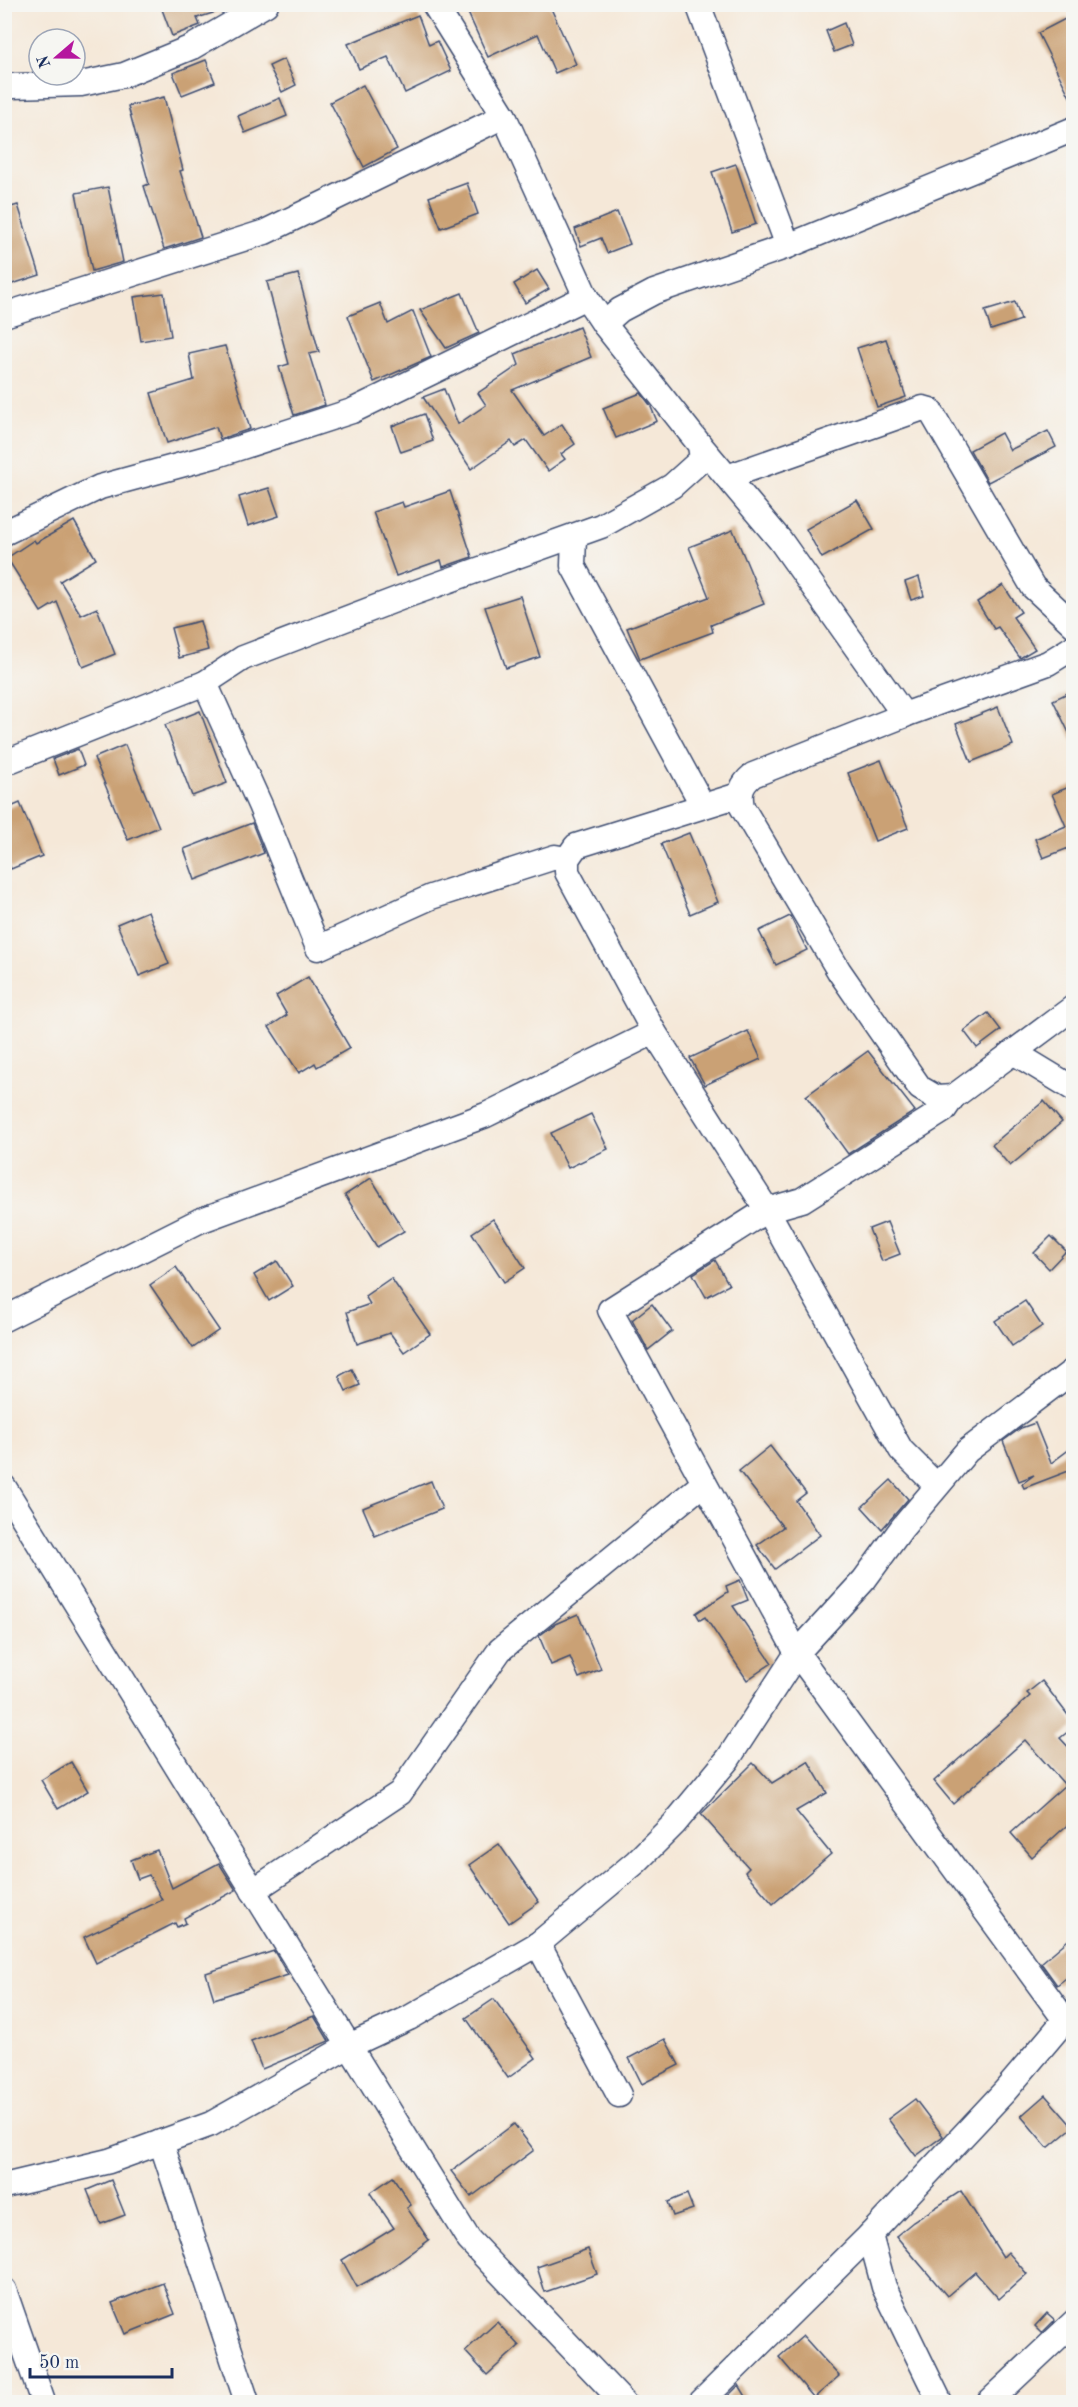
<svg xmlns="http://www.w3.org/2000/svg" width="1078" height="2407" viewBox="0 0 1078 2407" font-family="'Old Standard TT',serif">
<rect width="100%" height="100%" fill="#f6f6f2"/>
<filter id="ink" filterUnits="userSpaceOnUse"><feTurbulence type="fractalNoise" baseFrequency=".0167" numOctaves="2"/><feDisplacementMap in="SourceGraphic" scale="12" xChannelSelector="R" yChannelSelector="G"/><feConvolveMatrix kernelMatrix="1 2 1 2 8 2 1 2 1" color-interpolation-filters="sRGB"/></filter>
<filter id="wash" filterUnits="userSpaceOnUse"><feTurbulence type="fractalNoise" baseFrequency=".008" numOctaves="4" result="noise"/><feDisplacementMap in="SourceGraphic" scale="24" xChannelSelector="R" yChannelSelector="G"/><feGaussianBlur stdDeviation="1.35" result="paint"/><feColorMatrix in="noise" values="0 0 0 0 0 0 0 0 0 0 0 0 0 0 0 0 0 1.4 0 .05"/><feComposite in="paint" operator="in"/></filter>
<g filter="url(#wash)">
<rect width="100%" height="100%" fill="#f5e8d8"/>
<g id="blocks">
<!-- building -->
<g fill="#caa175">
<path d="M 160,4 L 229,4 L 229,8 L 197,18 L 200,25 L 172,36 Z"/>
<path d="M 464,4 L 549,4 L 576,64 L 555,73 L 538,34 L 488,57 Z"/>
<path d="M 418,15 L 429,45 L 437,41 L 451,71 L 405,93 L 388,57 L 359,69 L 348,44 Z"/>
<path d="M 1067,18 L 1074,32 L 1074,105 L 1038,33 Z"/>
<path d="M 844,23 L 852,45 L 834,52 L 826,31 Z"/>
<path d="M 284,59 L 296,85 L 282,92 L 269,66 Z"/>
<path d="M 206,60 L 215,82 L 182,95 L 173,73 Z"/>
<path d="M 363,85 L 397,149 L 364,167 L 330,102 Z"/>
<path d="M 164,97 L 183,170 L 180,171 L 201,237 L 164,249 L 144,186 L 149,184 L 128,106 Z"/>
<path d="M 280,98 L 287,116 L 245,133 L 238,116 Z"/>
<path d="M 736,164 L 756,224 L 732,232 L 712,172 Z"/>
<path d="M 467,183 L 478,214 L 441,228 L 429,197 Z"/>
<path d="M 108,187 L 123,262 L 92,271 L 76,193 Z"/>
<path d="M 18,205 L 40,275 L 9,285 L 4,271 L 4,209 Z"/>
<path d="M 617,212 L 630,244 L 607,253 L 601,238 L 581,246 L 575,229 Z"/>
<path d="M 537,270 L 549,289 L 525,303 L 514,284 Z"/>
<path d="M 298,274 L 319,352 L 309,354 L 325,405 L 294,415 L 279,367 L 289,364 L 267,282 Z"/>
<path d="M 164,293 L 171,336 L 141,341 L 134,297 Z"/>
<path d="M 462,293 L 479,333 L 446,348 L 420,310 Z"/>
<path d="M 1015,302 L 1021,320 L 991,330 L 985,311 Z"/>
<path d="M 380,303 L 388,324 L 413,311 L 431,357 L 374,382 L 348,316 Z"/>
<path d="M 579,327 L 591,357 L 512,390 L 544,436 L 562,424 L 575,444 L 561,454 L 565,459 L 548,471 L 526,440 L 515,447 L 511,441 L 471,469 L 423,397 L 444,389 L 458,424 L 486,405 L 478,393 L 519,365 L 515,354 Z"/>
<path d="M 886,339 L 906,397 L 877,407 L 857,348 Z"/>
<path d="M 225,346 L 250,429 L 220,439 L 216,427 L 167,443 L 151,393 L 194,380 L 189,354 Z"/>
<path d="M 641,393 L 650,405 L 657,421 L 616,438 L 603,408 Z"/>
<path d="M 424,414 L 433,441 L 401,452 L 392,426 Z"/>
<path d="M 1048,431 L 1056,447 L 988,482 L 970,450 L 1001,433 L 1010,450 Z"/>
<path d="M 269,488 L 279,516 L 248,526 L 239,497 Z"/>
<path d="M 450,491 L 472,557 L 443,567 L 441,560 L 396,576 L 373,512 L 402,502 L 404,507 Z"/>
<path d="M 857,500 L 874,529 L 822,558 L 806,529 Z"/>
<path d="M 74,521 L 96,559 L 60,581 L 81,615 L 97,608 L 115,654 L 83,667 L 57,602 L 41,612 L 7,558 L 34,540 L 36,543 Z"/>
<path d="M 733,530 L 764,604 L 711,625 L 713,632 L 640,659 L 627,628 L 709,597 L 689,547 Z"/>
<path d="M 919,577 L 924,596 L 911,600 L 905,582 Z"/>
<path d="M 1003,585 L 1021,612 L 1013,617 L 1035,649 L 1020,658 L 998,627 L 994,629 L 977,602 Z"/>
<path d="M 520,596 L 540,657 L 506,668 L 485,607 Z"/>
<path d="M 200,621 L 208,650 L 179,658 L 171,628 Z"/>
<path d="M 1074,690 L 1074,743 L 1053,700 Z"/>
<path d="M 998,707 L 1013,745 L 971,762 L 956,724 Z"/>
<path d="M 200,711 L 227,783 L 192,796 L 165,725 Z"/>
<path d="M 125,745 L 159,827 L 128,840 L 94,758 Z"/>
<path d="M 78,749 L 84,765 L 59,775 L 53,759 Z"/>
<path d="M 881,760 L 908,828 L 875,841 L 848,773 Z"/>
<path d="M 1074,785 L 1074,846 L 1043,858 L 1035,839 L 1066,826 L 1052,794 Z"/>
<path d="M 20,803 L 42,856 L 11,869 L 4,852 L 4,810 Z"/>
<path d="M 252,823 L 264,853 L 195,880 L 184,849 Z"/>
<path d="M 689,833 L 718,902 L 690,914 L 661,844 Z"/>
<path d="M 148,911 L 169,964 L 139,976 L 117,924 Z"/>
<path d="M 790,916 L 807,950 L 776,965 L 759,931 Z"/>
<path d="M 308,977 L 350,1048 L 317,1067 L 315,1063 L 299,1073 L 269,1027 L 287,1015 L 276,996 Z"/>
<path d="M 988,1013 L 1001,1030 L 977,1048 L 964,1031 Z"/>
<path d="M 748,1031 L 761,1059 L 705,1085 L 690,1058 Z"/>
<path d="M 868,1051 L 915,1111 L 848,1154 L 806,1096 Z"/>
<path d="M 1044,1101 L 1062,1122 L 1010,1166 L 992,1145 Z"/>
<path d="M 591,1114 L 608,1149 L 568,1168 L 551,1133 Z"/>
<path d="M 371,1178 L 404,1231 L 377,1247 L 345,1195 Z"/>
<path d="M 493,1219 L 525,1268 L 504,1282 L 472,1233 Z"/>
<path d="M 887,1222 L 900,1254 L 882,1261 L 869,1229 Z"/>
<path d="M 1051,1236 L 1066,1251 L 1049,1269 L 1034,1253 Z"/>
<path d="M 715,1260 L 729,1285 L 706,1297 L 693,1274 Z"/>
<path d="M 277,1261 L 293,1286 L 269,1301 L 254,1275 Z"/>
<path d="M 176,1267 L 219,1330 L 193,1348 L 150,1285 Z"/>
<path d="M 391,1278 L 430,1334 L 404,1352 L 390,1333 L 357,1344 L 347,1312 L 370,1304 L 365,1296 Z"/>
<path d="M 1025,1301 L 1042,1326 L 1012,1346 L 995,1321 Z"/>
<path d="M 652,1304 L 672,1331 L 648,1350 L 632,1320 Z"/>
<path d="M 352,1369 L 360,1385 L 346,1391 L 339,1376 Z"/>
<path d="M 1035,1423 L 1051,1463 L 1074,1446 L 1074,1469 L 1024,1488 L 1022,1484 L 1034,1475 L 1019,1481 L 1003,1441 L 1021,1428 Z"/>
<path d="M 770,1446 L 806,1493 L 796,1501 L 820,1535 L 775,1569 L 757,1545 L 783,1527 L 739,1471 Z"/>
<path d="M 891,1480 L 908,1499 L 882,1529 L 862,1507 Z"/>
<path d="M 431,1481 L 442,1509 L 375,1536 L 363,1508 Z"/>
<path d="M 740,1580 L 748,1600 L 733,1606 L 772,1663 L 747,1680 L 705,1617 L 700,1620 L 696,1613 L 728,1592 L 726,1586 Z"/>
<path d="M 578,1614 L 601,1669 L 579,1678 L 570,1657 L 551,1665 L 539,1636 L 555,1624 Z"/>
<path d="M 1042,1681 L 1074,1723 L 1074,1727 L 1060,1738 L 1074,1753 L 1074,1819 L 1032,1857 L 1011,1833 L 1065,1785 L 1025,1740 L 953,1804 L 934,1781 L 1030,1696 L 1027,1693 Z"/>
<path d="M 808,1761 L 827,1793 L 796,1811 L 831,1854 L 773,1904 L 745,1872 L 749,1868 L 701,1814 L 753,1763 L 772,1783 Z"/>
<path d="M 71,1762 L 88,1791 L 58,1809 L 41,1780 Z"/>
<path d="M 499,1844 L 539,1902 L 509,1923 L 469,1865 Z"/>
<path d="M 157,1850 L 172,1888 L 219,1863 L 236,1890 L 184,1918 L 186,1923 L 177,1927 L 175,1923 L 96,1963 L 84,1937 L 162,1900 L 149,1875 L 138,1879 L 131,1860 Z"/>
<path d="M 1074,1935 L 1074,1972 L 1057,1985 L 1041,1963 Z"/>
<path d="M 274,1951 L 288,1975 L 214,1999 L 206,1973 Z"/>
<path d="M 494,1999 L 536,2058 L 508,2078 L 466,2018 Z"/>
<path d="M 314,2016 L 329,2041 L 262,2069 L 251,2041 Z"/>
<path d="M 665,2039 L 679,2065 L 642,2084 L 629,2058 Z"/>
<path d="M 1045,2095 L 1073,2127 L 1048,2148 L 1021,2116 Z"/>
<path d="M 915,2099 L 943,2136 L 916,2156 L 888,2119 Z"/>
<path d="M 514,2124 L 534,2150 L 471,2197 L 451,2171 Z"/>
<path d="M 393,2177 L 411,2205 L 407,2208 L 429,2240 L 388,2270 L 357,2287 L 342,2260 L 394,2228 L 370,2193 Z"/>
<path d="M 111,2180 L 125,2215 L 101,2224 L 87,2190 Z"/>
<path d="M 961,2191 L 1003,2257 L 1008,2252 L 1027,2274 L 999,2299 L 975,2272 L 947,2296 L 896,2236 L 913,2222 Z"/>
<path d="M 687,2194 L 693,2209 L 673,2216 L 668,2202 Z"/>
<path d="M 588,2249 L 597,2274 L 545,2292 L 537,2267 Z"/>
<path d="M 163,2283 L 175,2314 L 125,2334 L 112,2303 Z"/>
<path d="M 1047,2313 L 1055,2320 L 1042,2333 L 1035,2326 Z"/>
<path d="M 497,2322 L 519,2346 L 487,2375 L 465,2351 Z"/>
<path d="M 803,2336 L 839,2376 L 814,2398 L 779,2357 Z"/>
<path d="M 739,2385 L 750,2403 L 721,2403 Z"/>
</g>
</g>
</g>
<g filter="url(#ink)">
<use href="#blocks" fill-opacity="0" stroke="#3c4b70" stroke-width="1.5"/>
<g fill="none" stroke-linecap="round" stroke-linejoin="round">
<!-- minor casing -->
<g stroke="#3c4b70" stroke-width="27">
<g id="minor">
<path d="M 698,4 L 788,246"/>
<path d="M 4,88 L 13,86 L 81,84 L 124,75 L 192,47 L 266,4"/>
<path d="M 4,315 L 265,232 L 504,116"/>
<path d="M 604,324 L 620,310 L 654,292 L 788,246 L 1074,129"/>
<path d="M 700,445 L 780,540 L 904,715 L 1048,663 L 1074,647"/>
<path d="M 727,477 L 923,408 L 930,410 L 1033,587 L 1074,625"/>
<path d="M 4,533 L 100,487 L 214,456 L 352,411 L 586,297"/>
<path d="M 574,536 L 573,566 L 703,806"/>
<path d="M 205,683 L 260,805 L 318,948 L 431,897 L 555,857 L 567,859"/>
<path d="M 905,715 L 753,775 C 741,785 739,792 742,807 L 839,971 L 920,1088 L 937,1098 L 953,1097 L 1074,1007"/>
<path d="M 4,763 L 205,683 L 243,658 L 408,595 L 601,526 L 672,486 L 702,459 L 700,445 L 604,324 L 586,297 L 504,116 L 434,4"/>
<path d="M 739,795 L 576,846 L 567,859 L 567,872 L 654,1032 L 767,1210 L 901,1450 L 936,1485"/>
<path d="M 1013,1052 L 1074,1089"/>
<path d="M 953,1097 L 944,1110 L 802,1200 L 767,1210 L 610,1310 L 797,1653 L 1065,2020"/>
<path d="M 4,1319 L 199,1221 L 486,1115 L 654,1032"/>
<path d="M 4,1487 L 469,2240 L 623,2402"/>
<path d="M 253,1891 L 400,1793 L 500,1650 L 704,1483"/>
<path d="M 538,1944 L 619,2095"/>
<path d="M 161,2142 L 247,2402"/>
<path d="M 4,2186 L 109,2161 L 211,2124 L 349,2046 L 409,2018 L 538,1944 L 636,1862 L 674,1824 L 728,1759 L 797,1653 L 864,1580 L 902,1528 L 967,1451 L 1074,1370"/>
<path d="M 870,2235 L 884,2287 L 940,2402"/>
<path d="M 4,2290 L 43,2402"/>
<path d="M 701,2402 L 870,2235 L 1005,2091 L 1065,2020 L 1074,2014"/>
<path d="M 989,2402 L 1074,2322"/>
</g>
</g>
<!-- minor -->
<use href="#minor" stroke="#fff" stroke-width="24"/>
</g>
</g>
<!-- margin -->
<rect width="1078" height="2407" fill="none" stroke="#f6f6f2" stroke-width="24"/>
<!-- north arrow -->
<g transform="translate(57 57) rotate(250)"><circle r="28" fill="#f6f6f2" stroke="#9ea6b7" stroke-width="1.5"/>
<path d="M0-4.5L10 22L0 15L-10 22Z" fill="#b5179e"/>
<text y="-9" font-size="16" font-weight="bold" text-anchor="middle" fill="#1b2f5e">N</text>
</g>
<!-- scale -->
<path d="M30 2368v9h142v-9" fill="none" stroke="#1b2f5e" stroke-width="3"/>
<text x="39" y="2368" font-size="18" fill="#1b2f5e" stroke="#f6f6f2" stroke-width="4.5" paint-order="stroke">50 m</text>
</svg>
